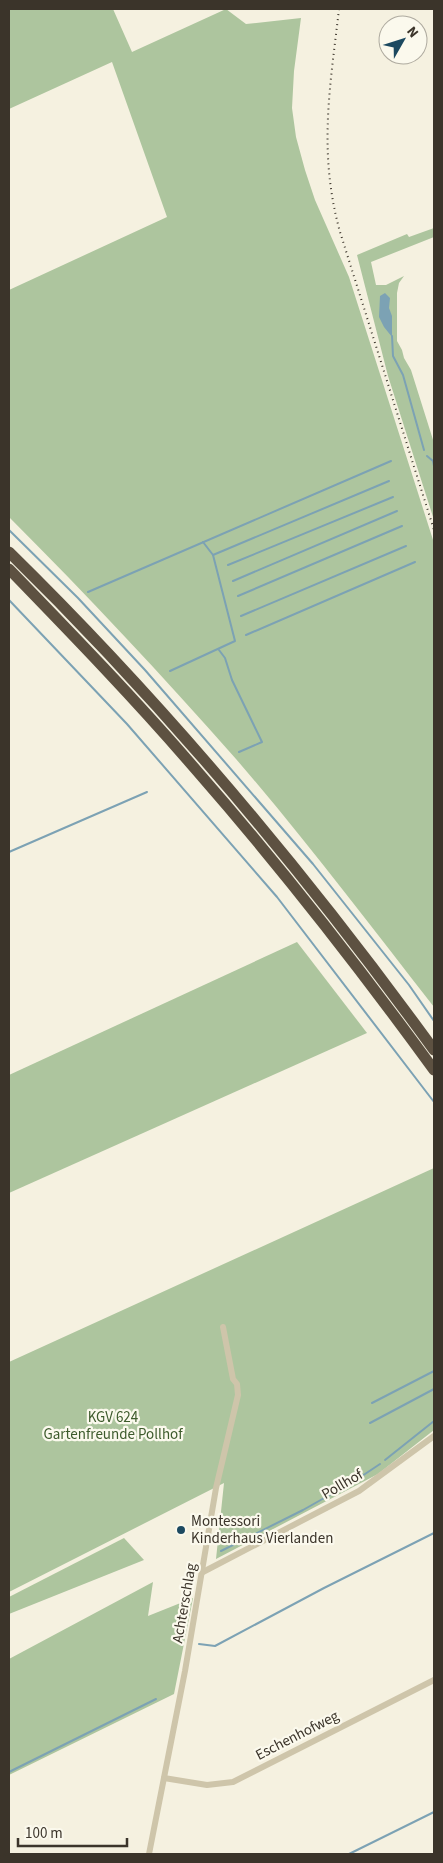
<svg xmlns="http://www.w3.org/2000/svg" width="443" height="1863" viewBox="0 0 443 1863" font-family="'Source Sans 3',sans-serif">
<rect width="100%" height="100%" fill="#f5f1e0"/>
<!-- green -->
<g fill="#adc59e">
<path d="M 9,9 L 113,9 L 132,52 L 226,9 L 246,24 L 301,18 L 294,71 L 292,108 L 296,137 L 305,170 L 315,200 L 349,277 L 434,543 L 434,1007 C 369,924 305,839 236,759 C 163,676 87,595 9,517 L 9,290 L 167,217 L 112,62 L 9,109 Z"/>
<path d="M 434,228 L 434,237 L 371,262 L 376,285 L 386,285 L 404,276 L 399,283 L 397,293 L 397,341 L 402,350 L 404,358 L 411,370 L 434,443 L 434,520 L 388,376 L 357,255 L 407,234 L 409,237 Z"/>
<path d="M 297,942 L 367,1033 L 9,1193 L 9,1075 Z"/>
<path d="M 434,1168 L 434,1430 L 378,1474 L 216,1559 L 224,1483 L 9,1592 L 9,1362 Z"/>
<path d="M 124,1538 L 144,1560 L 9,1614 L 9,1597 Z"/>
<path d="M 153,1582 L 148,1616 L 193,1598 L 174,1694 L 9,1775 L 9,1659 Z"/>
</g>
<!-- water -->
<path fill="#7ca2b4" d="M 385,293 L 390,298 L 389,308 L 392,316 L 392,337 L 384,327 L 379,317 L 380,296 Z"/>
<g fill="none" stroke-linecap="round" stroke-linejoin="round">
<!-- stream -->
<g stroke="#7ca2b4" stroke-width="2">
<path d="M 392,336 L 393,356 L 403,375 L 424,450"/>
<path d="M 427,456 L 433,461 L 434,466"/>
<path d="M 9,530 L 78,598 L 145,670 L 313,864 L 409,985 L 434,1021"/>
<path d="M 213,555 L 389,481"/>
<path d="M 228,565 L 393,497"/>
<path d="M 233,581 L 397,511"/>
<path d="M 88,592 L 391,461"/>
<path d="M 238,596 L 402,526"/>
<path d="M 9,600 L 127,724 L 277,897 L 434,1102"/>
<path d="M 241,616 L 406,546"/>
<path d="M 246,635 L 415,562"/>
<path d="M 219,650 L 225,658 L 232,680 L 262,742 L 239,752"/>
<path d="M 170,671 L 235,641 L 213,555 L 203,542"/>
<path d="M 9,852 L 147,792"/>
<path d="M 372,1403 L 434,1371"/>
<path d="M 370,1423 L 434,1389"/>
<path d="M 385,1460 L 434,1421"/>
<path d="M 221,1551 L 303,1510 L 356,1480 L 380,1464"/>
<path d="M 199,1644 L 215,1646 L 324,1588 L 434,1533"/>
<path d="M 9,1772 L 156,1699"/>
<path d="M 349,1854 L 434,1812"/>
</g>
<!-- street -->
<g stroke="#cec5aa" stroke-width="6">
<path d="M 203,1572 L 359,1491 L 434,1436"/>
<path d="M 164,1778 L 207,1785 L 233,1782 L 434,1680"/>
<path d="M 149,1854 L 185,1671 L 216,1488 L 238,1395 L 237,1384 L 233,1379 L 223,1327"/>
</g>
<!-- highway -->
<g stroke="#5d5141" stroke-width="11">
<path d="M 9,552 C 164,704 307,875 434,1050"/>
<path d="M 9,569 C 73,635 137,701 197,771 C 281,867 359,967 434,1070"/>
</g>
<!-- rail -->
<path stroke="#3b342a" stroke-width="2" stroke-dasharray="1 4" stroke-linecap="butt" d="M 339,9 C 330,88 318,152 340,232 L 434,530"/>
</g>
<!-- markers -->
<circle fill="#1c4960" stroke="#fbf9ed" stroke-width="2" cx="181" cy="1530" r="5"/>
<g text-anchor="middle" stroke-width="4.5" stroke-linejoin="round" paint-order="stroke">
<!-- park labels -->
<g font-size="15" fill="#3d5b2c" stroke="#fbf9ed">
<text x="113" y="1422">KGV 624<tspan x="113" dy="17">Gartenfreunde Pollhof</tspan></text>
</g>
<!-- street labels -->
<g font-size="15" fill="#3b342a" stroke="#fbf9ed">
<text transform="translate(342 1484) rotate(-30)" y="5">Pollhof</text>
<text transform="translate(184 1603) rotate(-80)" y="5">Achterschlag</text>
<text transform="translate(297 1735) rotate(-27)" y="5">Eschenhofweg</text>
</g>
<!-- poi labels -->
<g font-size="15" fill="#3b342a" stroke="#fbf9ed" text-anchor="start">
<text x="191" y="1526">Montessori<tspan x="191" dy="17">Kinderhaus Vierlanden</tspan></text>
</g>
</g>
<!-- border -->
<rect width="443" height="1863" fill="none" stroke="#3b342a" stroke-width="20"/>
<!-- north arrow -->
<g transform="translate(403 40) rotate(51)"><circle r="24" fill="#fbf9ed" stroke="#aeaa9f"/>
<path d="M0-4L9 19L0 12L-9 19Z" fill="#1c4960"/>
<text y="-8" font-size="14" font-weight="bold" text-anchor="middle" fill="#3b342a">N</text>
</g>
<!-- scale -->
<path d="M18 1838v8h109v-8" fill="none" stroke="#3b342a" stroke-width="2.5"/>
<text x="25" y="1838" font-size="15" fill="#3b342a" stroke="#fbf9ed" stroke-width="4" paint-order="stroke">100 m</text>
</svg>
